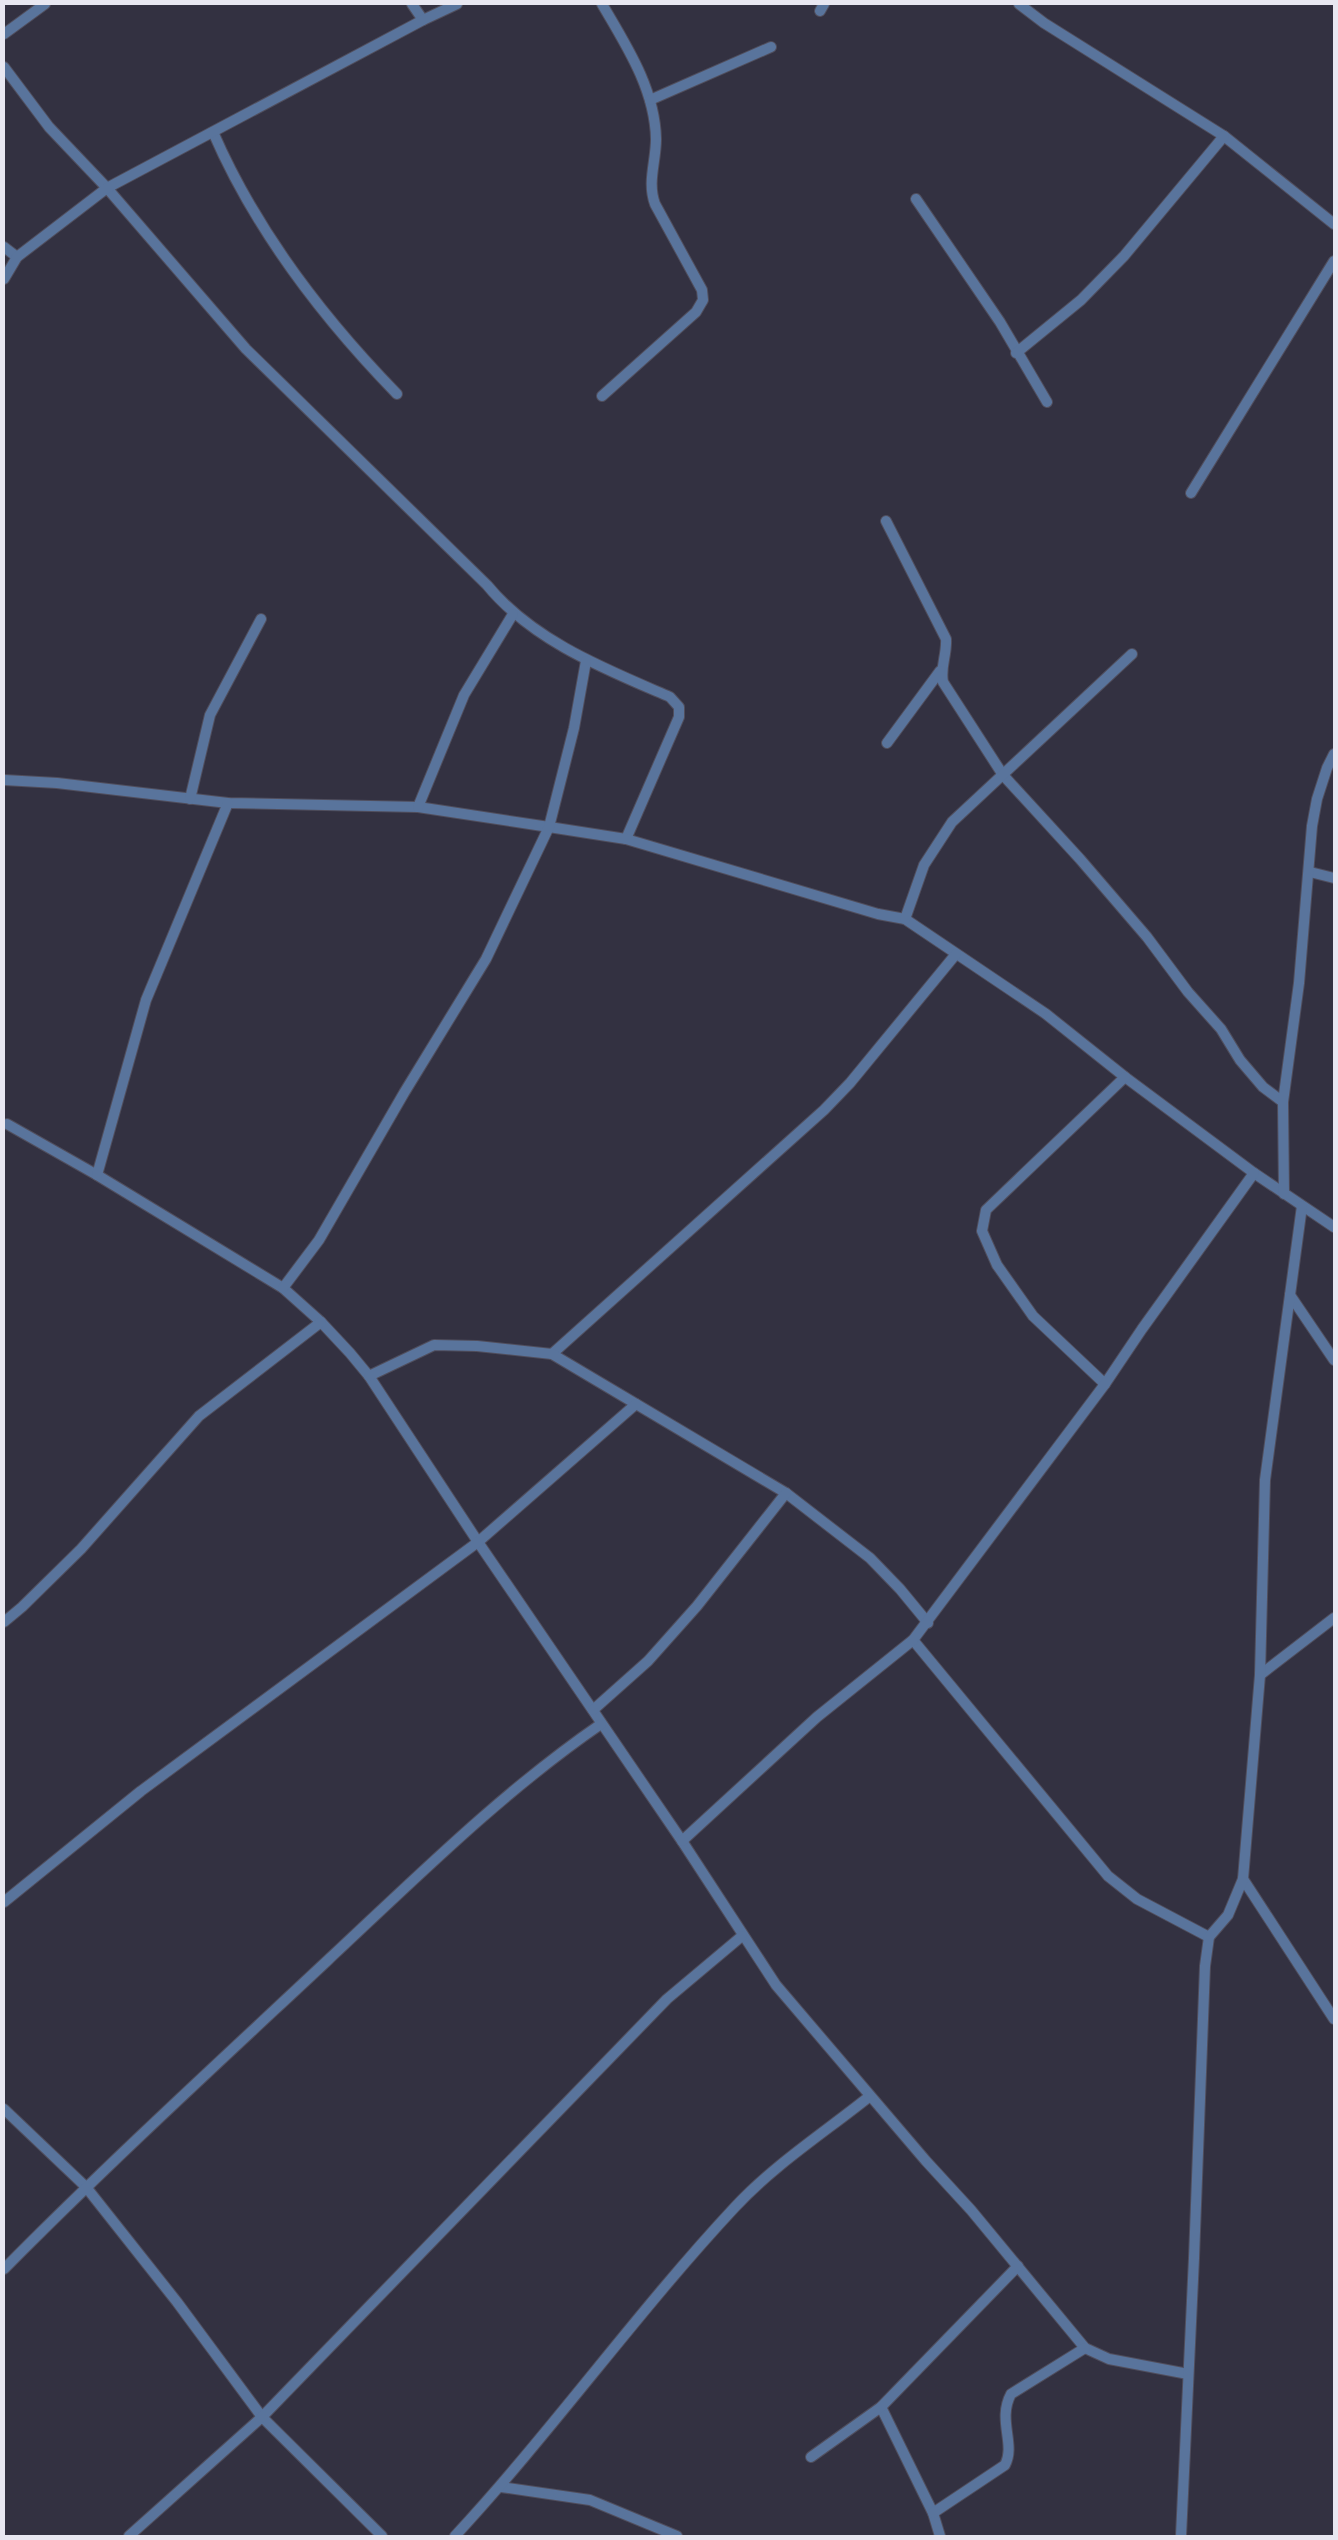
<svg xmlns="http://www.w3.org/2000/svg" width="1338" height="2540" viewBox="0 0 1338 2540" font-family="Cabin,sans-serif">
<rect width="100%" height="100%" fill="#333141"/>
<g fill="none" stroke-linecap="round" stroke-linejoin="round">
<!-- minor casing -->
<g stroke="#504e5d" stroke-width="12">
<g id="minor">
<path d="M 412,4 L 423,20"/>
<path d="M 602,4 C 626,45 655,89 656,139 C 656,162 647,182 655,204 L 702,290 L 703,300 L 696,312 L 602,396"/>
<path d="M 1019,4 L 1044,23 L 1224,136 L 1334,224"/>
<path d="M 820,11 L 824,4"/>
<path d="M 4,34 L 45,4"/>
<path d="M 4,67 L 49,127 L 107,188 L 246,349 L 487,585 C 533,641 605,669 670,697 L 679,707 L 679,717 L 626,839"/>
<path d="M 650,100 L 771,47"/>
<path d="M 213,132 C 255,229 323,318 397,394"/>
<path d="M 916,199 L 1000,322 L 1047,402"/>
<path d="M 4,247 L 17,257"/>
<path d="M 4,279 L 17,257 L 107,188 L 423,20 L 457,4"/>
<path d="M 1016,353 L 1081,300 L 1124,256 L 1224,136"/>
<path d="M 1191,493 L 1334,261"/>
<path d="M 886,521 L 946,639 C 947,655 940,667 943,682 L 1003,775 L 1080,859 L 1147,937 L 1188,992 L 1221,1029 L 1240,1060 L 1263,1087 L 1283,1102"/>
<path d="M 887,743 L 940,671"/>
<path d="M 4,780 L 57,783 L 228,803 L 418,807 L 549,827 L 626,839 L 878,914 L 905,919 L 1046,1014 L 1125,1077 L 1254,1173 L 1334,1227"/>
<path d="M 190,799 L 210,715 L 261,619"/>
<path d="M 418,807 L 464,695 L 513,614"/>
<path d="M 1310,872 L 1334,878"/>
<path d="M 905,919 L 924,865 L 952,822 L 1132,654"/>
<path d="M 7,1124 L 97,1175 L 283,1288 L 321,1322 L 350,1353 L 369,1376 L 478,1542 L 682,1841 L 776,1985 L 926,2161 L 971,2210 L 1085,2348 L 1109,2359 L 1188,2374"/>
<path d="M 97,1175 L 146,1000 L 228,803"/>
<path d="M 1284,1194 L 1283,1102 L 1299,983 L 1312,826 L 1317,799 L 1327,768 L 1334,754"/>
<path d="M 283,1288 L 319,1240 L 404,1093 L 486,959 L 549,827 L 574,728 L 586,661"/>
<path d="M 1290,1295 L 1334,1360"/>
<path d="M 552,1354 L 824,1110 L 850,1083 L 956,954"/>
<path d="M 369,1376 L 434,1345 L 477,1346 L 552,1354 L 786,1493 L 870,1558 L 900,1589 L 928,1623"/>
<path d="M 1105,1384 L 1033,1316 L 997,1265 L 982,1231 L 986,1210 L 1125,1077"/>
<path d="M 4,1622 L 22,1607 L 81,1549 L 199,1416 L 321,1322"/>
<path d="M 913,1640 L 1108,1876 L 1137,1899 L 1209,1937"/>
<path d="M 1260,1675 L 1334,1618"/>
<path d="M 593,1710 L 648,1661 L 697,1606 L 786,1493"/>
<path d="M 682,1841 L 817,1717 L 913,1640 L 1105,1384 L 1142,1329 L 1254,1173"/>
<path d="M 1243,1879 L 1334,2019"/>
<path d="M 4,1902 L 141,1791 L 478,1542 L 636,1404"/>
<path d="M 4,2109 L 86,2187 L 177,2302 L 262,2417 L 382,2536"/>
<path d="M 4,2269 C 109,2163 219,2062 328,1960 C 416,1878 502,1792 601,1724"/>
<path d="M 881,2407 L 933,2513 L 940,2536"/>
<path d="M 811,2457 L 881,2407 L 1018,2266"/>
<path d="M 501,2487 L 590,2500 L 677,2536"/>
<path d="M 933,2513 L 1005,2465 C 1016,2444 997,2420 1011,2394 L 1085,2348"/>
<path d="M 129,2536 L 262,2417 L 667,1999 L 742,1936"/>
<path d="M 455,2536 C 553,2430 637,2312 735,2207 C 774,2165 825,2132 870,2096"/>
<path d="M 1181,2536 L 1194,2258 L 1205,1966 L 1209,1937 L 1228,1915 L 1243,1879 L 1260,1675 L 1265,1480 L 1302,1206"/>
</g>
</g>
<!-- minor -->
<use href="#minor" stroke="#59749c" stroke-width="10"/>
</g>
<!-- border -->
<rect width="1338" height="2540" fill="none" stroke="#e8e7f1" stroke-width="10"/>
</svg>
